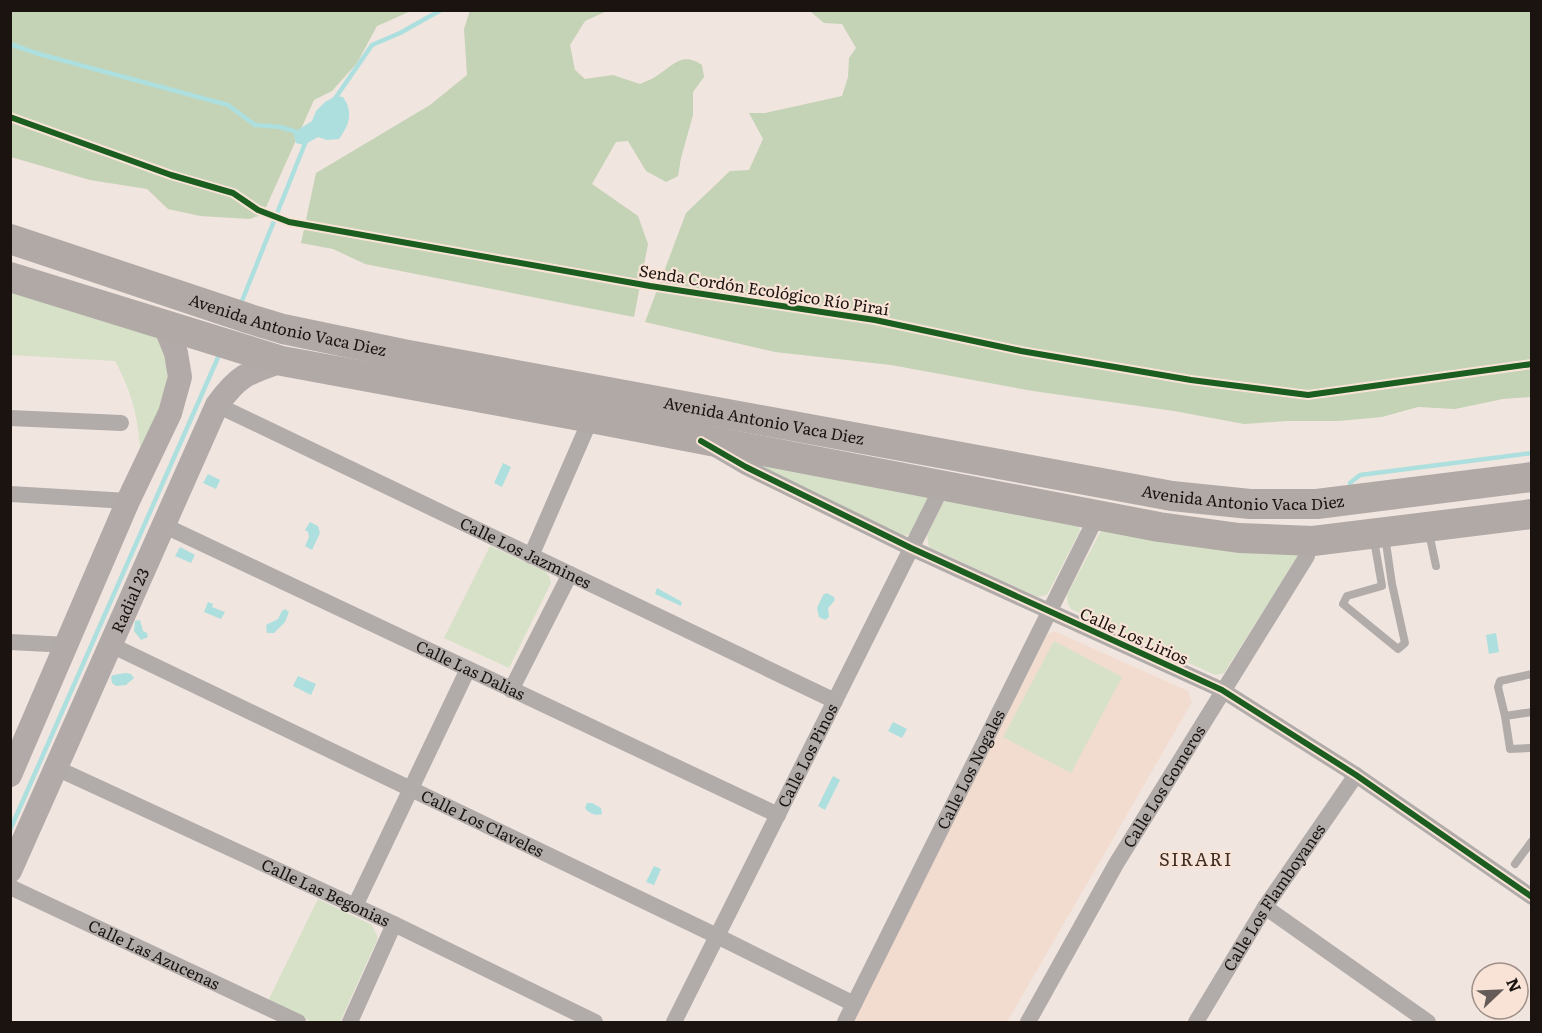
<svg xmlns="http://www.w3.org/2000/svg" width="1542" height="1033" viewBox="0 0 1542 1033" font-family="Literata,serif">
<rect width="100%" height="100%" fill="#f1e5df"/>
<!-- built -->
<path fill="#f2dcd0" d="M 1054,631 L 1188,691 L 1192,702 L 1007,1022 L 852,1022 L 1047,635 Z"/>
<!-- green -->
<g fill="#d6e1c7">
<path d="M 10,286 L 155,332 C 161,340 163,349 165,359 C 175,394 155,418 140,448 C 138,415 131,391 115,361 L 11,355 Z"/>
<path d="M 744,461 L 929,497 L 912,534 L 903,536 Z"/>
<path d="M 947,500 L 1079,527 L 1080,531 L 1047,595 L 1038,597 L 929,547 L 927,535 L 943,503 Z"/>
<path d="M 1103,527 L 1302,550 L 1224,673 L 1215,675 L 1071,609 L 1068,604 L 1067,595 Z"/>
<path d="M 490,546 L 545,571 L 550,578 L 551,583 L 509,668 L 444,638 Z"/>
<path d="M 1054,641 L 1122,677 L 1071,773 L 1003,737 Z"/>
<path d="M 318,899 L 372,925 L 378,938 L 340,1022 L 312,1022 L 267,1003 Z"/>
</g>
<!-- forest -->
<g fill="#c4d2b5">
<path d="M 470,10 L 607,11 L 585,21 L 570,45 L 575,70 L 585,79 L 613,75 L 640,84 C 646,81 653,79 658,75 C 675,64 682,52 702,65 L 704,77 L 693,92 L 693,115 L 681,158 L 678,176 L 666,182 L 646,171 L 628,141 L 616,142 L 592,184 L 638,216 L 648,244 L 634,317 L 365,264 L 333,249 L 301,243 L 316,173 L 430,105 L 467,75 L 464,29 Z"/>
<path d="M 10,11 L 411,11 L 377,26 L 357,63 L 332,91 L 314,100 L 263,214 L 250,219 L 200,216 L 168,209 L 147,189 L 90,180 L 11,157 Z"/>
<path d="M 810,11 L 1531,11 L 1531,397 L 1503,399 L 1455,409 L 1418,407 L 1382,417 L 1339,421 L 1286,421 L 1244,424 L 1174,411 L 1033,391 L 891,365 L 775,352 L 645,322 L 686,213 L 730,171 L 749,170 L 763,139 L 749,113 L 765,113 L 842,96 L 848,77 L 849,58 L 856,48 L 842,24 L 824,23 Z"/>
</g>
<!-- water -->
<g fill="#addfde">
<path d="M 336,96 L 343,97 C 354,113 349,125 339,139 L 327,140 L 318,137 L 304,145 L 296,143 L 293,133 L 312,121 L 316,111 L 325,102 Z"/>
<path d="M 503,463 L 511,467 L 502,487 L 494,483 Z"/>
<path d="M 208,474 L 220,480 L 216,489 L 203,483 Z"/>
<path d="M 310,522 L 318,526 L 320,533 L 312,550 L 305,546 L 309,537 L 308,532 L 305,530 Z"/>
<path d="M 180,547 L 195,555 L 191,563 L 175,556 Z"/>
<path d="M 657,588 L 682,602 L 681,606 L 655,594 Z"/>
<path d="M 827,593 L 834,597 L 835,600 L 828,608 L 829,617 L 825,620 L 819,617 L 817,608 L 823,595 Z"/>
<path d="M 208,602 L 213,604 L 212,607 L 225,612 L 221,619 L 204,612 Z"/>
<path d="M 285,609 L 289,612 L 285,622 L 274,633 L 267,633 L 266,625 L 278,619 L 282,611 Z"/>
<path d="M 140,620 L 143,631 L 147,633 L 148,637 L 141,640 L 134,631 L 135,621 Z"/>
<path d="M 1496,633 L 1499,652 L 1489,654 L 1486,635 Z"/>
<path d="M 126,673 L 131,674 L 134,678 L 126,685 L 116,686 L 112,683 L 111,677 L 113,675 Z"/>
<path d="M 298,676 L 316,684 L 311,695 L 293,686 Z"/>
<path d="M 893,722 L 907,729 L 902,738 L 888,731 Z"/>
<path d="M 833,776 L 840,780 L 825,810 L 818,806 Z"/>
<path d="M 587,803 L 592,803 L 601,808 L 602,814 C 596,816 589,814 585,808 Z"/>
<path d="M 654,866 L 661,869 L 654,885 L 646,882 Z"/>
</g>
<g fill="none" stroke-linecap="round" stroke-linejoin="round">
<!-- stream -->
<g stroke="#addfde" stroke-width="4.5">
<path d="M 10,44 L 39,54 L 228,105 L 255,125 L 280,127 L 300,133"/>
<path d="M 334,100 L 372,45 L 400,33 L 441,10"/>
<path d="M 240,306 L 306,141"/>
<path d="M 1350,483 L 1360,475 L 1532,453"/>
<path d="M 10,830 L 220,353"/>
</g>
<!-- lane -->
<g stroke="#b1acaa" stroke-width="8">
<path d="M 1429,533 L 1436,566"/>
<path d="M 1374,540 L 1382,586 L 1347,596 L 1343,604 L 1398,649 L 1405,643 L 1392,584 L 1385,536"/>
<path d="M 1532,674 L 1500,681 L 1498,687 L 1505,716 L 1532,712"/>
<path d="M 1505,716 L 1510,749 L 1532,748"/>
<path d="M 1515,864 L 1532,841"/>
</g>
<!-- street -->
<g stroke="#b1acaa" stroke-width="16">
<path id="s1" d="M 217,405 L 835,701"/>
<path d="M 10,418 L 121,423"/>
<path d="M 717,450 L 746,467 L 911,548 L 1222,690 L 1356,775 L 1532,897"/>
<path d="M 10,494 L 128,501"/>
<path id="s2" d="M 163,525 L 778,815"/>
<path d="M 531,556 L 591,418"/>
<path d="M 10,642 L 68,645"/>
<path id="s3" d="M 111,645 L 717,936 L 854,1004"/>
<path d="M 511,690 L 570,574"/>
<path id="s4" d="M 56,768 L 394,924 L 595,1022"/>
<path id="s5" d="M 10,887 L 298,1022"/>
<path d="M 355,906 L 468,669"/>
<path d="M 1265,907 L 1428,1022"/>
<path d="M 350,1022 L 394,924"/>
<path id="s6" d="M 674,1022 L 942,487"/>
<path id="s7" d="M 845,1022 L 1097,516"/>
<path id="s8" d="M 1028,1022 L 1116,864 L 1307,556"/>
<path id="s9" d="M 1196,1022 L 1265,907 L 1356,775"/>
</g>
<!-- secondary -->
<g stroke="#b2aaa8" stroke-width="24">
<path d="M 10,775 L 128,501 L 170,413 L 180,377 L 176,353 L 165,326"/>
<path id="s10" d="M 10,871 L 217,405 C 239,375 247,373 282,361"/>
</g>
<!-- highway -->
<g stroke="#b1a9a6" stroke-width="30">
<path id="s11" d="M 10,239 L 250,319 L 283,329 L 403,354 L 1172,496 L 1250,504 L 1317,504 L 1532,477"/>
<path d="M 10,277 L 282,361 L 591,418 L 1159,527 L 1239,538 L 1313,541 L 1532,514"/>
</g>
<!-- cycleway casing -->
<g stroke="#f9e3d7" stroke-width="10">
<g id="cycleway">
<path d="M 10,117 L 171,175 L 233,193 L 258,210 L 289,222 L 650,286 L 875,320 L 1021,351 L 1191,380 L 1308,395 L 1532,364"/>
<path d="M 701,441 L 746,467 L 911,548 L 1222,690 L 1356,775 L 1532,897"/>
</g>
</g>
<!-- cycleway -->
<use href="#cycleway" stroke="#1b5e20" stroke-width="6"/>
</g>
<g text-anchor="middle" stroke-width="4.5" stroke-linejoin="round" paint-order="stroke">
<!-- street labels -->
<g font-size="16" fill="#1a130f" stroke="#f9e3d7">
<text transform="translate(764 290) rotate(9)" y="6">Senda Cordón Ecológico Río Piraí</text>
<text dy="6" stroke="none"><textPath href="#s11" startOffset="291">Avenida Antonio Vaca Diez</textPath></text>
<text dy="6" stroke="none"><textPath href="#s11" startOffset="777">Avenida Antonio Vaca Diez</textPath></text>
<text dy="6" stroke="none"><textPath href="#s11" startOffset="1263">Avenida Antonio Vaca Diez</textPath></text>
<text dy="6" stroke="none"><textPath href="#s1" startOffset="342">Calle Los Jazmines</textPath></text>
<text dy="6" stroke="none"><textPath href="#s10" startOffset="296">Radial 23</textPath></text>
<text transform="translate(1134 636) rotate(24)" y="6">Calle Los Lirios</text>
<text dy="6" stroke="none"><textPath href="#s2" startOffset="340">Calle Las Dalias</textPath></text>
<text dy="6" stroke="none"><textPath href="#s6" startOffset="298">Calle Los Pinos</textPath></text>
<text dy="6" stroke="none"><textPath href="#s7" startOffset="282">Calle Los Nogales</textPath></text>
<text dy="6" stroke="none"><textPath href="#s8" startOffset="272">Calle Los Gomeros</textPath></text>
<text dy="6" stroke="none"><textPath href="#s3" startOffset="412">Calle Los Claveles</textPath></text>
<text dy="6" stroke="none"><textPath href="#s4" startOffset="297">Calle Las Begonias</textPath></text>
<text dy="6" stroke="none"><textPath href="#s9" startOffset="147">Calle Los Flamboyanes</textPath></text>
<text dy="6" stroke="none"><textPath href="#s5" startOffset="159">Calle Las Azucenas</textPath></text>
</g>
<!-- neighbourhood labels -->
<g font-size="18" letter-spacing="1.5" fill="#3e2e24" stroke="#f9e3d7">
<text x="1196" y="866">SIRARI</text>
</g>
</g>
<!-- border -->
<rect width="1542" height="1033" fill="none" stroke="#1a130f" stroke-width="24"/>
<!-- north arrow -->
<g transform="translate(1500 991) rotate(67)"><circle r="28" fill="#f9e3d7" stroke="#a09087" stroke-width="1.5"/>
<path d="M0-4.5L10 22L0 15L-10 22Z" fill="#655c58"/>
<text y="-9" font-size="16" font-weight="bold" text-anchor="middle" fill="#1a130f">N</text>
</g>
</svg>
